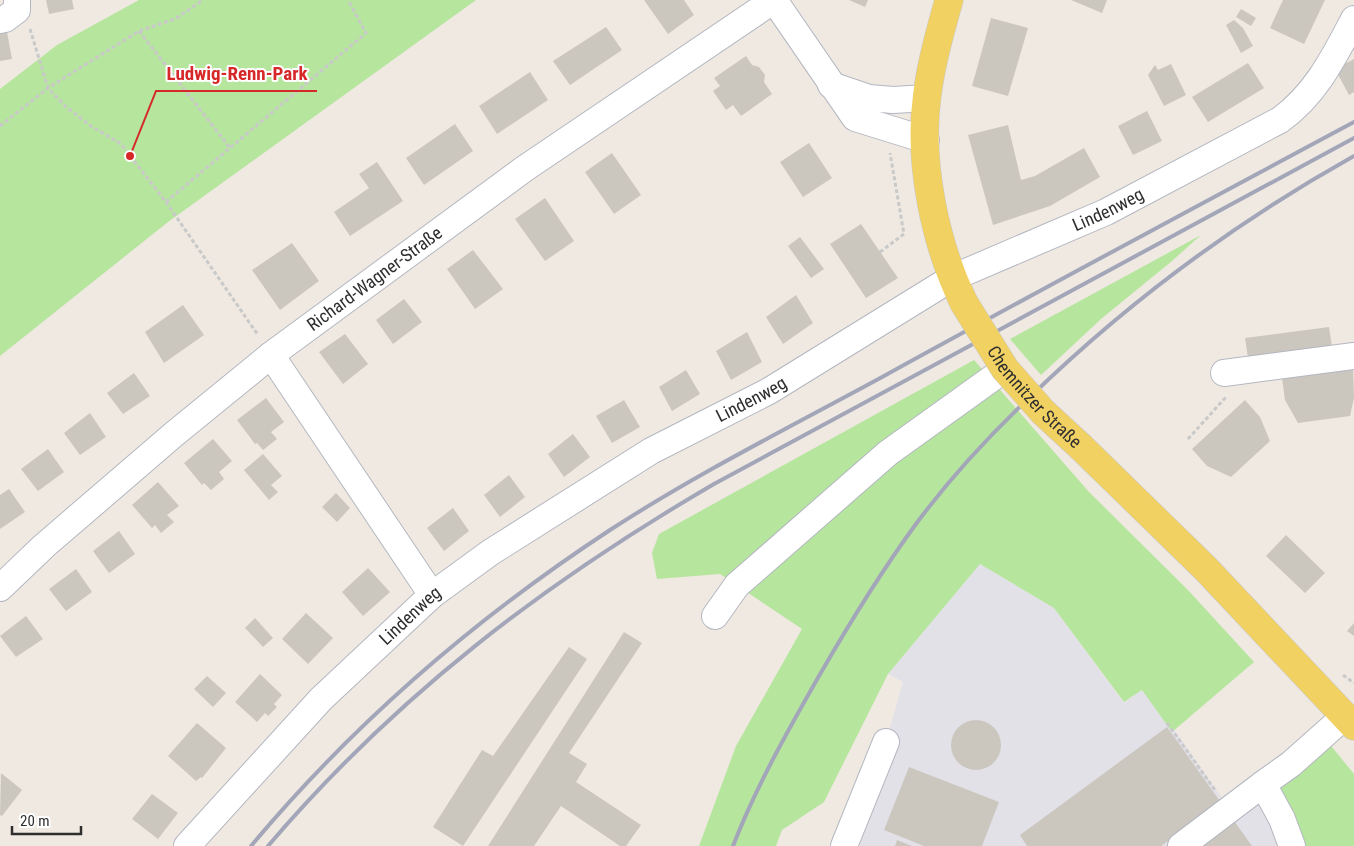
<svg xmlns="http://www.w3.org/2000/svg" width="1354" height="846" viewBox="0 0 1354 846" font-family="'Roboto Condensed',sans-serif">
<rect width="100%" height="100%" fill="#efe9e1"/>
<!-- industrial -->
<path fill="#e3e1e8" d="M 980,564 L 1054,608 L 1124,703 L 1145,688 L 1229,808 L 1263,784 L 1291,846 L 844,846 L 886,742 L 903,682 L 888,674 Z"/>
<!-- green -->
<g fill="#b6e59e">
<path d="M 139,0 L 476,0 L 168,222 L 0,356 L 0,89 L 57,45 Z"/>
<path d="M 1201,235 L 1172,261 L 1101,319 L 1041,375 L 1010,339 Z"/>
<path d="M 974,360 L 1089,492 L 1187,589 L 1254,662 L 1172,732 L 1142,690 L 1124,702 L 1054,608 L 980,564 L 888,674 L 824,802 L 782,830 L 776,846 L 699,846 L 736,746 L 802,629 L 720,574 L 657,579 L 652,553 L 659,534 Z"/>
<path d="M 1323,736 L 1354,774 L 1354,846 L 1291,846 L 1263,784 Z"/>
</g>
<!-- building -->
<g fill="#cbc7bf">
<path d="M 46,0 L 72,0 L 74,9 L 49,14 Z"/>
<path d="M 644,0 L 684,0 L 694,15 L 668,34 Z"/>
<path d="M 849,0 L 868,0 L 865,7 Z"/>
<path d="M 1071,0 L 1107,0 L 1102,13 Z"/>
<path d="M 1325,0 L 1304,44 L 1270,28 L 1283,0 Z"/>
<path d="M 1241,9 L 1256,18 L 1251,26 L 1236,17 Z"/>
<path d="M 991,18 L 1028,28 L 1008,96 L 972,86 Z"/>
<path d="M 1234,20 L 1243,28 L 1253,46 L 1241,53 L 1226,25 Z"/>
<path d="M 606,27 L 622,50 L 570,85 L 553,61 Z"/>
<path d="M 7,32 L 12,59 L 0,61 L 0,33 Z"/>
<path d="M 746,56 L 752,65 L 759,67 L 765,75 L 764,82 L 772,94 L 741,116 L 733,105 L 726,110 L 713,91 L 720,86 L 714,78 Z"/>
<path d="M 1354,59 L 1354,92 L 1349,95 L 1335,69 Z"/>
<path d="M 1248,63 L 1264,88 L 1208,122 L 1192,97 Z"/>
<path d="M 1171,64 L 1186,95 L 1164,106 L 1148,75 L 1155,65 L 1158,70 Z"/>
<path d="M 530,72 L 548,100 L 497,134 L 479,106 Z"/>
<path d="M 1147,111 L 1162,141 L 1133,155 L 1118,126 Z"/>
<path d="M 455,124 L 473,151 L 424,185 L 406,158 Z"/>
<path d="M 1008,125 L 1021,180 L 1035,176 L 1084,148 L 1100,177 L 1050,206 L 993,225 L 968,135 Z"/>
<path d="M 809,143 L 832,178 L 803,197 L 780,162 Z"/>
<path d="M 612,153 L 641,195 L 614,214 L 585,172 Z"/>
<path d="M 377,162 L 403,201 L 350,236 L 334,212 L 369,188 L 359,174 Z"/>
<path d="M 545,198 L 574,241 L 545,261 L 515,219 Z"/>
<path d="M 861,224 L 898,278 L 866,298 L 830,244 Z"/>
<path d="M 800,237 L 824,269 L 811,278 L 788,246 Z"/>
<path d="M 292,243 L 319,281 L 280,310 L 252,270 Z"/>
<path d="M 473,250 L 503,289 L 475,309 L 447,269 Z"/>
<path d="M 796,295 L 813,323 L 783,344 L 766,317 Z"/>
<path d="M 404,299 L 422,322 L 393,344 L 376,320 Z"/>
<path d="M 183,305 L 204,335 L 164,363 L 145,332 Z"/>
<path d="M 1329,327 L 1332,347 L 1248,358 L 1245,338 Z"/>
<path d="M 747,332 L 762,362 L 731,380 L 716,351 Z"/>
<path d="M 345,334 L 368,364 L 343,384 L 319,352 Z"/>
<path d="M 1353,368 L 1354,398 L 1350,416 L 1298,423 L 1285,400 L 1282,378 Z"/>
<path d="M 686,370 L 700,394 L 672,411 L 659,387 Z"/>
<path d="M 134,373 L 150,396 L 123,414 L 107,393 Z"/>
<path d="M 266,398 L 284,422 L 271,432 L 277,439 L 263,450 L 257,443 L 255,444 L 237,420 Z"/>
<path d="M 624,400 L 640,427 L 612,443 L 596,416 Z"/>
<path d="M 1245,400 L 1260,417 L 1270,441 L 1231,477 L 1207,466 L 1192,449 Z"/>
<path d="M 90,413 L 106,437 L 80,455 L 64,433 Z"/>
<path d="M 573,434 L 590,457 L 564,477 L 548,454 Z"/>
<path d="M 213,439 L 232,461 L 219,472 L 224,479 L 211,490 L 204,483 L 202,485 L 184,463 Z"/>
<path d="M 48,449 L 64,472 L 38,491 L 21,469 Z"/>
<path d="M 263,454 L 282,476 L 271,485 L 278,492 L 269,500 L 244,470 Z"/>
<path d="M 509,475 L 525,497 L 500,517 L 484,495 Z"/>
<path d="M 158,482 L 179,506 L 167,515 L 174,522 L 161,533 L 155,525 L 152,528 L 132,505 Z"/>
<path d="M 9,489 L 25,512 L 0,529 L 0,495 Z"/>
<path d="M 336,493 L 350,508 L 337,522 L 322,507 Z"/>
<path d="M 453,508 L 469,531 L 444,551 L 427,528 Z"/>
<path d="M 119,531 L 135,554 L 109,573 L 93,551 Z"/>
<path d="M 1286,535 L 1325,573 L 1305,593 L 1266,556 Z"/>
<path d="M 368,568 L 390,592 L 363,616 L 342,592 Z"/>
<path d="M 76,569 L 92,592 L 66,611 L 49,589 Z"/>
<path d="M 306,613 L 333,638 L 308,664 L 282,639 Z"/>
<path d="M 26,616 L 43,639 L 16,657 L 0,636 Z"/>
<path d="M 255,618 L 273,638 L 263,647 L 245,628 Z"/>
<path d="M 1354,623 L 1354,636 L 1347,631 Z"/>
<path d="M 624,632 L 642,643 L 569,753 L 587,764 L 576,782 L 641,825 L 626,846 L 620,846 L 561,806 L 534,846 L 488,846 Z"/>
<path d="M 569,647 L 587,659 L 463,846 L 433,827 L 482,750 L 493,756 Z"/>
<path d="M 260,674 L 282,695 L 274,704 L 277,707 L 268,716 L 265,713 L 257,722 L 235,702 Z"/>
<path d="M 207,676 L 226,693 L 213,707 L 194,689 Z"/>
<circle cx="976" cy="745" r="25"/>
<path d="M 197,723 L 226,748 L 202,778 L 201,777 L 196,781 L 168,756 Z"/>
<path d="M 1167,727 L 1252,846 L 1199,846 L 1193,823 L 1161,846 L 1027,846 L 1020,835 Z"/>
<path d="M 909,767 L 999,802 L 982,846 L 924,846 L 884,830 Z"/>
<path d="M 1,773 L 22,790 L 2,816 L 0,815 Z"/>
<path d="M 152,794 L 178,813 L 158,839 L 132,819 Z"/>
<path d="M 897,840 L 912,846 L 895,846 Z"/>
</g>
<g fill="none" stroke-linecap="round" stroke-linejoin="round">
<!-- minor casing -->
<g stroke="#b4b7c1" stroke-width="28">
<g id="minor">
<path d="M 774,0 L 855,118 L 926,140"/>
<path d="M 0,20 L 5,19 L 17,10 L 17,0"/>
<path d="M 831,85 L 869,98 L 893,100 L 927,98"/>
<path d="M 271,355 L 432,595"/>
<path d="M 1224,373 L 1354,356"/>
<path id="s1" d="M 0,588 L 44,546 L 173,435 L 271,355 L 524,169 L 774,0"/>
<path d="M 715,616 L 737,585 L 888,453 L 1005,369"/>
<path id="s2" d="M 187,846 L 321,699 L 432,595 L 491,552 L 651,451 L 769,391 L 952,278 L 1106,212 L 1280,120 C 1316,94 1334,57 1354,19"/>
<path d="M 844,846 L 886,742"/>
<path d="M 1181,846 L 1263,784"/>
<path d="M 1292,846 L 1282,819 L 1263,784 L 1291,764 L 1345,716"/>
</g>
</g>
<!-- major casing -->
<g stroke="#c9c9c9" stroke-width="29">
<g id="major">
<path d="M 949,0 C 940,32 931,64 927,96 C 918,162 935,244 964,303"/>
<path d="M 1081,447 L 1206,569 L 1354,726"/>
</g>
</g>
<!-- path -->
<g stroke="#c9c9c9" stroke-width="3" stroke-dasharray="4 2.5" stroke-linecap="butt">
<path d="M 30,29 L 48,88 L 65,106 L 91,126 L 121,144 L 166,202 L 258,335"/>
<path d="M 139,31 L 230,148"/>
<path d="M 0,126 L 48,88 L 139,31 L 175,19 L 203,0"/>
<path d="M 166,202 L 366,33 L 348,0"/>
<path d="M 880,252 L 904,234 L 890,153"/>
<path d="M 1188,439 L 1226,397"/>
<path d="M 1343,675 L 1354,683"/>
<path d="M 1167,723 L 1215,790"/>
</g>
<!-- minor -->
<use href="#minor" stroke="#fff" stroke-width="26"/>
<!-- major -->
<use href="#major" stroke="#f2d163" stroke-width="28"/>
<!-- rail -->
<g stroke="#a3a6b8" stroke-width="4">
<path d="M 251,846 C 354,723 476,618 610,530 C 698,473 792,426 884,376 C 1040,290 1197,206 1354,122"/>
<path d="M 268,846 C 396,696 544,583 714,484 L 1354,138"/>
<path d="M 733,846 C 756,787 787,732 819,676 C 849,624 880,573 916,524 C 950,478 989,436 1030,397 C 1129,301 1234,223 1354,156"/>
</g>
<!-- major-bridge casing -->
<g stroke="#c9c9c9" stroke-width="29" stroke-linecap="butt">
<g id="major-bridge">
<path id="s3" d="M 964,303 L 1005,369 L 1043,412 L 1081,447"/>
</g>
</g>
<!-- major-bridge -->
<use href="#major-bridge" stroke="#f2d163" stroke-width="28"/>
</g>
<g text-anchor="middle" stroke-width="4" stroke-linejoin="round" paint-order="stroke">
<!-- street labels -->
<g font-size="18" fill="#2e2e2e" stroke="#fff">
<text dy="6" stroke="none"><textPath href="#s2" startOffset="1131">Lindenweg</textPath></text>
<text dy="6" stroke="none"><textPath href="#s1" startOffset="486">Richard-Wagner-Straße</textPath></text>
<text dy="6" stroke="none"><textPath href="#s3" startOffset="118">Chemnitzer Straße</textPath></text>
<text dy="6" stroke="none"><textPath href="#s2" startOffset="726">Lindenweg</textPath></text>
<text dy="6" stroke="none"><textPath href="#s2" startOffset="321">Lindenweg</textPath></text>
</g>
</g>
<!-- callouts -->
<path fill="none" stroke="#d62828" stroke-width="2" d="M130 156L156 91H317"/>
<circle fill="#d62828" stroke="#fff" stroke-width="2" cx="130" cy="156" r="5"/>
<g font-size="19" text-anchor="middle" font-weight="bold" fill="#d62828" stroke="#fff" stroke-width="4" stroke-linejoin="round" paint-order="stroke">
<text x="237" y="80">Ludwig-Renn-Park</text>
</g>
<!-- scale -->
<path d="M12 826v8h69v-8" fill="none" stroke="#2e2e2e" stroke-width="2.5"/>
<text x="20" y="826" font-size="15" fill="#2e2e2e" stroke="#ffffff" stroke-width="4" paint-order="stroke">20 m</text>
</svg>
